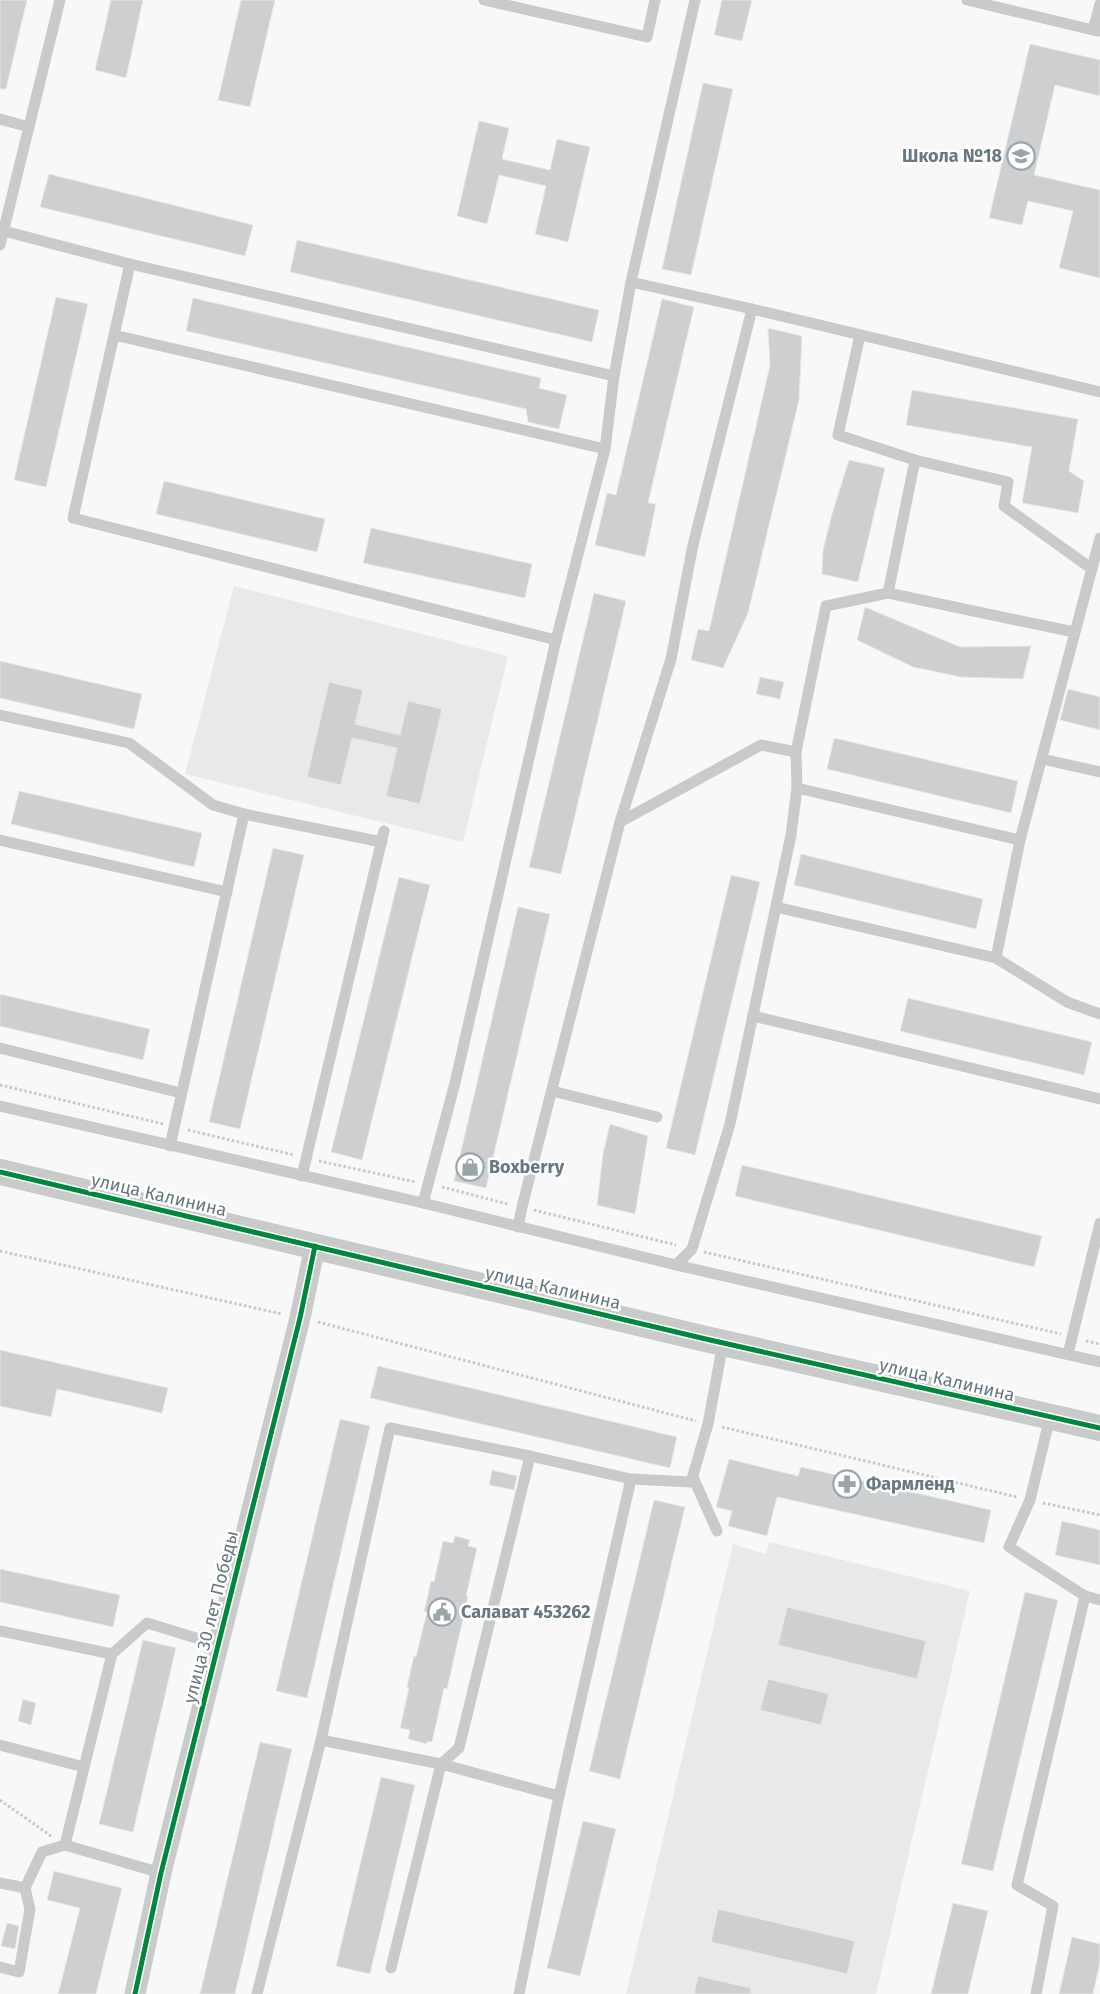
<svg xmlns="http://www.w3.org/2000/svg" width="1100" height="1994" viewBox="0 0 1100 1994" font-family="'Fira Sans',sans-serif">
<rect width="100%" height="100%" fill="#f8f8f8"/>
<!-- built -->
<g fill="#e8eaea">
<path d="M 234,586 L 508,656 L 463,842 L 185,774 Z"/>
<path d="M 769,1542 L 970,1591 L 876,1994 L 626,1994 L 733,1544 L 766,1554 Z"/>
</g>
<!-- building -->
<g fill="#cdcfd0" stroke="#e8e8e8">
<path d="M 0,0 L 27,0 L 6,89 L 0,89 Z"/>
<path d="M 111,0 L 143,0 L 126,78 L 95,70 Z"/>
<path d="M 241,0 L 275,0 L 250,107 L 218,100 Z"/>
<path d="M 722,0 L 752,0 L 742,41 L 714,35 Z"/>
<path d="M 1030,44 L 1100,60 L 1100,96 L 1055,85 L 1034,175 L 1100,190 L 1100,278 L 1059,268 L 1073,211 L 1028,201 L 1022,225 L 989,218 Z"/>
<path d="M 703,83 L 733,89 L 691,275 L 662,269 Z"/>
<path d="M 479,121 L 509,128 L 502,159 L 550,170 L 557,139 L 590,147 L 568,242 L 535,234 L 546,186 L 499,175 L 487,224 L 457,216 Z"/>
<path d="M 49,174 L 253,225 L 245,256 L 40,207 Z"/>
<path d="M 297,240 L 599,310 L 592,342 L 290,272 Z"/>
<path d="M 56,297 L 88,304 L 46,487 L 14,480 Z"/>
<path d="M 193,298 L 541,378 L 539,388 L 567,395 L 559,429 L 528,422 L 526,409 L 186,331 Z"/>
<path d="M 662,299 L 694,307 L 648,503 L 656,504 L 645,557 L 595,545 L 607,493 L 616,495 Z"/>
<path d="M 768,328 L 802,336 L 799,400 L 748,613 L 723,668 L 691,660 L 698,629 L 709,631 L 770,365 Z"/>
<path d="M 912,390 L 1078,419 L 1069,471 L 1084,481 L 1078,513 L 1022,503 L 1032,447 L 906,425 Z"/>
<path d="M 849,460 L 885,468 L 858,582 L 822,574 L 823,550 L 832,514 Z"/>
<path d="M 164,481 L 325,519 L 317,552 L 156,514 Z"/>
<path d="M 371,528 L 532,564 L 525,598 L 363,563 Z"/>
<path d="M 594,593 L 626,601 L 561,874 L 529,867 Z"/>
<path d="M 865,607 L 960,647 L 1031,646 L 1023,679 L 961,677 L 913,667 L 857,640 Z"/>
<path d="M 0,661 L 142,694 L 134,729 L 0,698 Z"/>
<path d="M 760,677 L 784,682 L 780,699 L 756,694 Z"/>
<path d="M 329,682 L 363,690 L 355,724 L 400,735 L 408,701 L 442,709 L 420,804 L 386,796 L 397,748 L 352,738 L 341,785 L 307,777 Z"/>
<path d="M 1068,689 L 1100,697 L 1100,730 L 1060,720 Z"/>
<path d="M 834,738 L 1018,781 L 1011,813 L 827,769 Z"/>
<path d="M 19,791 L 202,833 L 194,867 L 11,824 Z"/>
<path d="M 273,848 L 304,855 L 240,1129 L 209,1122 Z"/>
<path d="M 801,854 L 983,899 L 976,929 L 794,885 Z"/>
<path d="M 731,875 L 760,882 L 695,1155 L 666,1148 Z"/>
<path d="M 399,877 L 430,885 L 362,1160 L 331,1152 Z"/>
<path d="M 518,907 L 550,914 L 486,1188 L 454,1181 Z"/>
<path d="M 0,994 L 150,1029 L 143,1060 L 0,1026 Z"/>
<path d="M 908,998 L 1092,1042 L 1084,1075 L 900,1031 Z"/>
<path d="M 610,1124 L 648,1136 L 635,1214 L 597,1205 L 603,1154 Z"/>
<path d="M 742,1165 L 1042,1236 L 1034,1267 L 735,1196 Z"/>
<path d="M 0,1350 L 168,1388 L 162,1413 L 57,1389 L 51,1417 L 0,1406 Z"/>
<path d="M 378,1366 L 677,1437 L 670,1468 L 370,1398 Z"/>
<path d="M 340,1419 L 370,1426 L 307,1698 L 276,1691 Z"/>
<path d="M 729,1459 L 798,1476 L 801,1467 L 991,1510 L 984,1543 L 777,1497 L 767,1536 L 728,1526 L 732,1511 L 716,1507 Z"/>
<path d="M 492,1470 L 517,1476 L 514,1490 L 489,1485 Z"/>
<path d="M 654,1500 L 685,1507 L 620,1779 L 589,1771 Z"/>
<path d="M 1062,1521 L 1100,1530 L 1100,1565 L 1055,1555 Z"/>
<path d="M 455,1536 L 470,1540 L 468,1546 L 477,1548 L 466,1596 L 468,1597 L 447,1689 L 444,1688 L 432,1742 L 427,1741 L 427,1744 L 408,1739 L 410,1730 L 400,1728 L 409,1688 L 407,1687 L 414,1656 L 416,1657 L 427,1612 L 424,1612 L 431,1581 L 434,1582 L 443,1541 L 453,1543 Z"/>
<path d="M 0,1569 L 120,1595 L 113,1627 L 0,1602 Z"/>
<path d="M 1025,1592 L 1058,1600 L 993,1871 L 961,1864 Z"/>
<path d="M 787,1607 L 926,1641 L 917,1679 L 778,1645 Z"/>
<path d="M 143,1640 L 176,1648 L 133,1832 L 99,1824 Z"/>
<path d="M 768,1679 L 829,1694 L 821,1725 L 760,1710 Z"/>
<path d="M 23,1699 L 36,1703 L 31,1725 L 18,1721 Z"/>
<path d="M 260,1742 L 292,1749 L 235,1994 L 200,1994 Z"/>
<path d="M 381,1777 L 415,1785 L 370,1974 L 336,1966 Z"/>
<path d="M 583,1821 L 616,1829 L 580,1976 L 547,1968 Z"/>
<path d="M 54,1871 L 122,1888 L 96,1994 L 58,1994 L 80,1908 L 47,1900 Z"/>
<path d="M 953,1903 L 988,1911 L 968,1994 L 931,1994 Z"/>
<path d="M 718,1909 L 855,1941 L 847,1974 L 711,1942 Z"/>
<path d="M 7,1923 L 19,1926 L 15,1949 L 1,1946 Z"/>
<path d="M 1072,1937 L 1100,1944 L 1100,1962 L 1093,1994 L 1059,1994 Z"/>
<path d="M 698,1976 L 751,1988 L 750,1994 L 694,1994 Z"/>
</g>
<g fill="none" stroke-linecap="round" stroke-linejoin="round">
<!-- path -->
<g stroke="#c7c8c9" stroke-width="3" stroke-dasharray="2.5 2.5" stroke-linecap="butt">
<path d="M 0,1085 L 163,1124"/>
<path d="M 188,1130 L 294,1155"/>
<path d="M 319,1161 L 416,1182"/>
<path d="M 442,1187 L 508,1204"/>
<path d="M 534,1210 L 676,1245"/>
<path d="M 0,1251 L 282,1314"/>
<path d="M 704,1252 L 1061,1334"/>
<path d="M 318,1322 L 696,1421"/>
<path d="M 1086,1341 L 1100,1344"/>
<path d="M 722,1427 L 1017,1497"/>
<path d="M 1043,1503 L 1100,1515"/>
<path d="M 0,1800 L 51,1836"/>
</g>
<!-- service -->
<g stroke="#c9cbcb" stroke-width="11">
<path d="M 484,0 L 647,37 L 655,0"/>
<path d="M 967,0 L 1093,30"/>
<path d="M 1098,31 L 1093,30 L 1100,4"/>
<path d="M 0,119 L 29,127"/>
<path d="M 4,231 L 130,264 L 614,376"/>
<path d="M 0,245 L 60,0"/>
<path d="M 752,309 L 1100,392"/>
<path d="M 114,335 L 130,264"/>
<path d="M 860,335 L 838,435 L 915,460"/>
<path d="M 1100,538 L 1020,840 L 996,958 L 1067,1002 L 1100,1014"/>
<path d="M 888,593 L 826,606 L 796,752 L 797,788 L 1020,840"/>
<path d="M 1074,632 L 888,593 L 915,460 L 1008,482 L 1004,506 L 1092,569"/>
<path d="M 556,640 L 73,518 L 114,335 L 605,449"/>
<path d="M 0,715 L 129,743 L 213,805 L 244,814"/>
<path d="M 1042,759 L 1100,772"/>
<path d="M 620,822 L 761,745 L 796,752"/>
<path d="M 0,840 L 227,892"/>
<path d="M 776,907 L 996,958"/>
<path d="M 753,1016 L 1100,1099"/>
<path d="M 0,1048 L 181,1093"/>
<path d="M 552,1091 L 657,1117"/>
<path d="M 0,1106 L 423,1203 L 676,1265 L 1100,1362"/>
<path d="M 170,1146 L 244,814 L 382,842"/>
<path d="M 302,1176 L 384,831"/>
<path d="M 423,1203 L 455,1083 L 556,640 L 605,449 L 614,376 L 631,282 L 695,0"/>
<path d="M 518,1227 L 522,1207 L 620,822 L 671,659 L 693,545 L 752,309 L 631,282"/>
<path d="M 676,1265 L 692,1249 L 730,1124 L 791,835 L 797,788"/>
<path d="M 1068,1354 L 1100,1223"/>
<path d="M 1050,1417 L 1030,1500 L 1009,1547 L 1085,1596"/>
<path d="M 693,1477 L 717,1531"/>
<path d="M 0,1631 L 112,1654 L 65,1845 L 161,1873"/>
<path d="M 112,1654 L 147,1623 L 219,1645"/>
<path d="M 321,1740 L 441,1764 L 459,1748 L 530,1456 L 631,1479"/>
<path d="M 0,1745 L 84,1767"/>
<path d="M 0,1883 L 25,1888"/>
<path d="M 0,1967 L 19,1972 L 30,1909 L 25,1888 L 42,1852 L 65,1845"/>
<path d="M 391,1968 L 441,1764 L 559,1796"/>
<path d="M 257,1994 L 321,1740 L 390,1428 L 530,1456"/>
<path d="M 519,1994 L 559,1796 L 631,1479 L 691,1482 L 708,1424 L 723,1343"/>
<path d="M 1036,1994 L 1053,1906 L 1017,1885 L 1085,1596 L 1100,1600"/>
</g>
<!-- minor -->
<path stroke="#c9cbcb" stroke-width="21" d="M 135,1994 L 161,1873 L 300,1318 L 315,1246"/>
<!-- tertiary -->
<path stroke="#c9cbcb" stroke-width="26" d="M 0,1172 L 710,1340 L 1100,1428"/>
<!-- cycleway casing -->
<g stroke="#fff" stroke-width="8">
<g id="cycleway">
<path d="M 0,1172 L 710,1340 L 1100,1428"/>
<path d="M 135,1994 L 161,1873 L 300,1318 L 315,1246"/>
</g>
</g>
<!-- cycleway -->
<use href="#cycleway" stroke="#00873e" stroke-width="5"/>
</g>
<!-- icons -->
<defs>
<g id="school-ring" transform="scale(1.4375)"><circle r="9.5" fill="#fff" stroke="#99a5aa" stroke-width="1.5"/><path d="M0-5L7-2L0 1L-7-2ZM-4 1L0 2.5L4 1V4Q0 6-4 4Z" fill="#99a5aa"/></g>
<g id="shop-ring" transform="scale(1.4375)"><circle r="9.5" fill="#fff" stroke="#99a5aa" stroke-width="1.5"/><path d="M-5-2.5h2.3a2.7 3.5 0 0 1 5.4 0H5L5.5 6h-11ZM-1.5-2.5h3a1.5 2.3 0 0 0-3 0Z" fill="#99a5aa"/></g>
<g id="pharmacy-ring" transform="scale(1.4375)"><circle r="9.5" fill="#fff" stroke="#99a5aa" stroke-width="1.5"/><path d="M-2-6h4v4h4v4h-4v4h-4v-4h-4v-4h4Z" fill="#99a5aa"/></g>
<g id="civic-ring" transform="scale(1.4375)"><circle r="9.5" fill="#fff" stroke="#99a5aa" stroke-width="1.5"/><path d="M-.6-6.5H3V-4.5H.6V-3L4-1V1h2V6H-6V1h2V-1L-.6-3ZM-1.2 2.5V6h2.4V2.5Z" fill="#99a5aa"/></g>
</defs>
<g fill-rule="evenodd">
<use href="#school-ring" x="1021" y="156"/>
<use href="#shop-ring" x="470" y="1167"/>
<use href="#pharmacy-ring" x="847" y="1484"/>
<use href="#civic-ring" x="442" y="1612"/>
</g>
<g text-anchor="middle" stroke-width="5" stroke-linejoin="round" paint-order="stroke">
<!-- poi labels -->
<g font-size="18" font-weight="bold" fill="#667880" stroke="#fff" text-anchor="start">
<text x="1002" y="162" text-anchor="end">Школа №18</text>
<text x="489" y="1173">Boxberry</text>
<text x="866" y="1490">Фармленд</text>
<text x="461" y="1618">Салават 453262</text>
</g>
<!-- street labels -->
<g font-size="18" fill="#667880" stroke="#fff">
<text transform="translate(159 1195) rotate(13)" y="6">улица Калинина</text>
<text transform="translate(553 1288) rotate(13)" y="6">улица Калинина</text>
<text transform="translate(947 1380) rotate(13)" y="6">улица Калинина</text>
<text transform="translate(211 1617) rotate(-76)" y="6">улица 30 лет Победы</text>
</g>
</g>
</svg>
